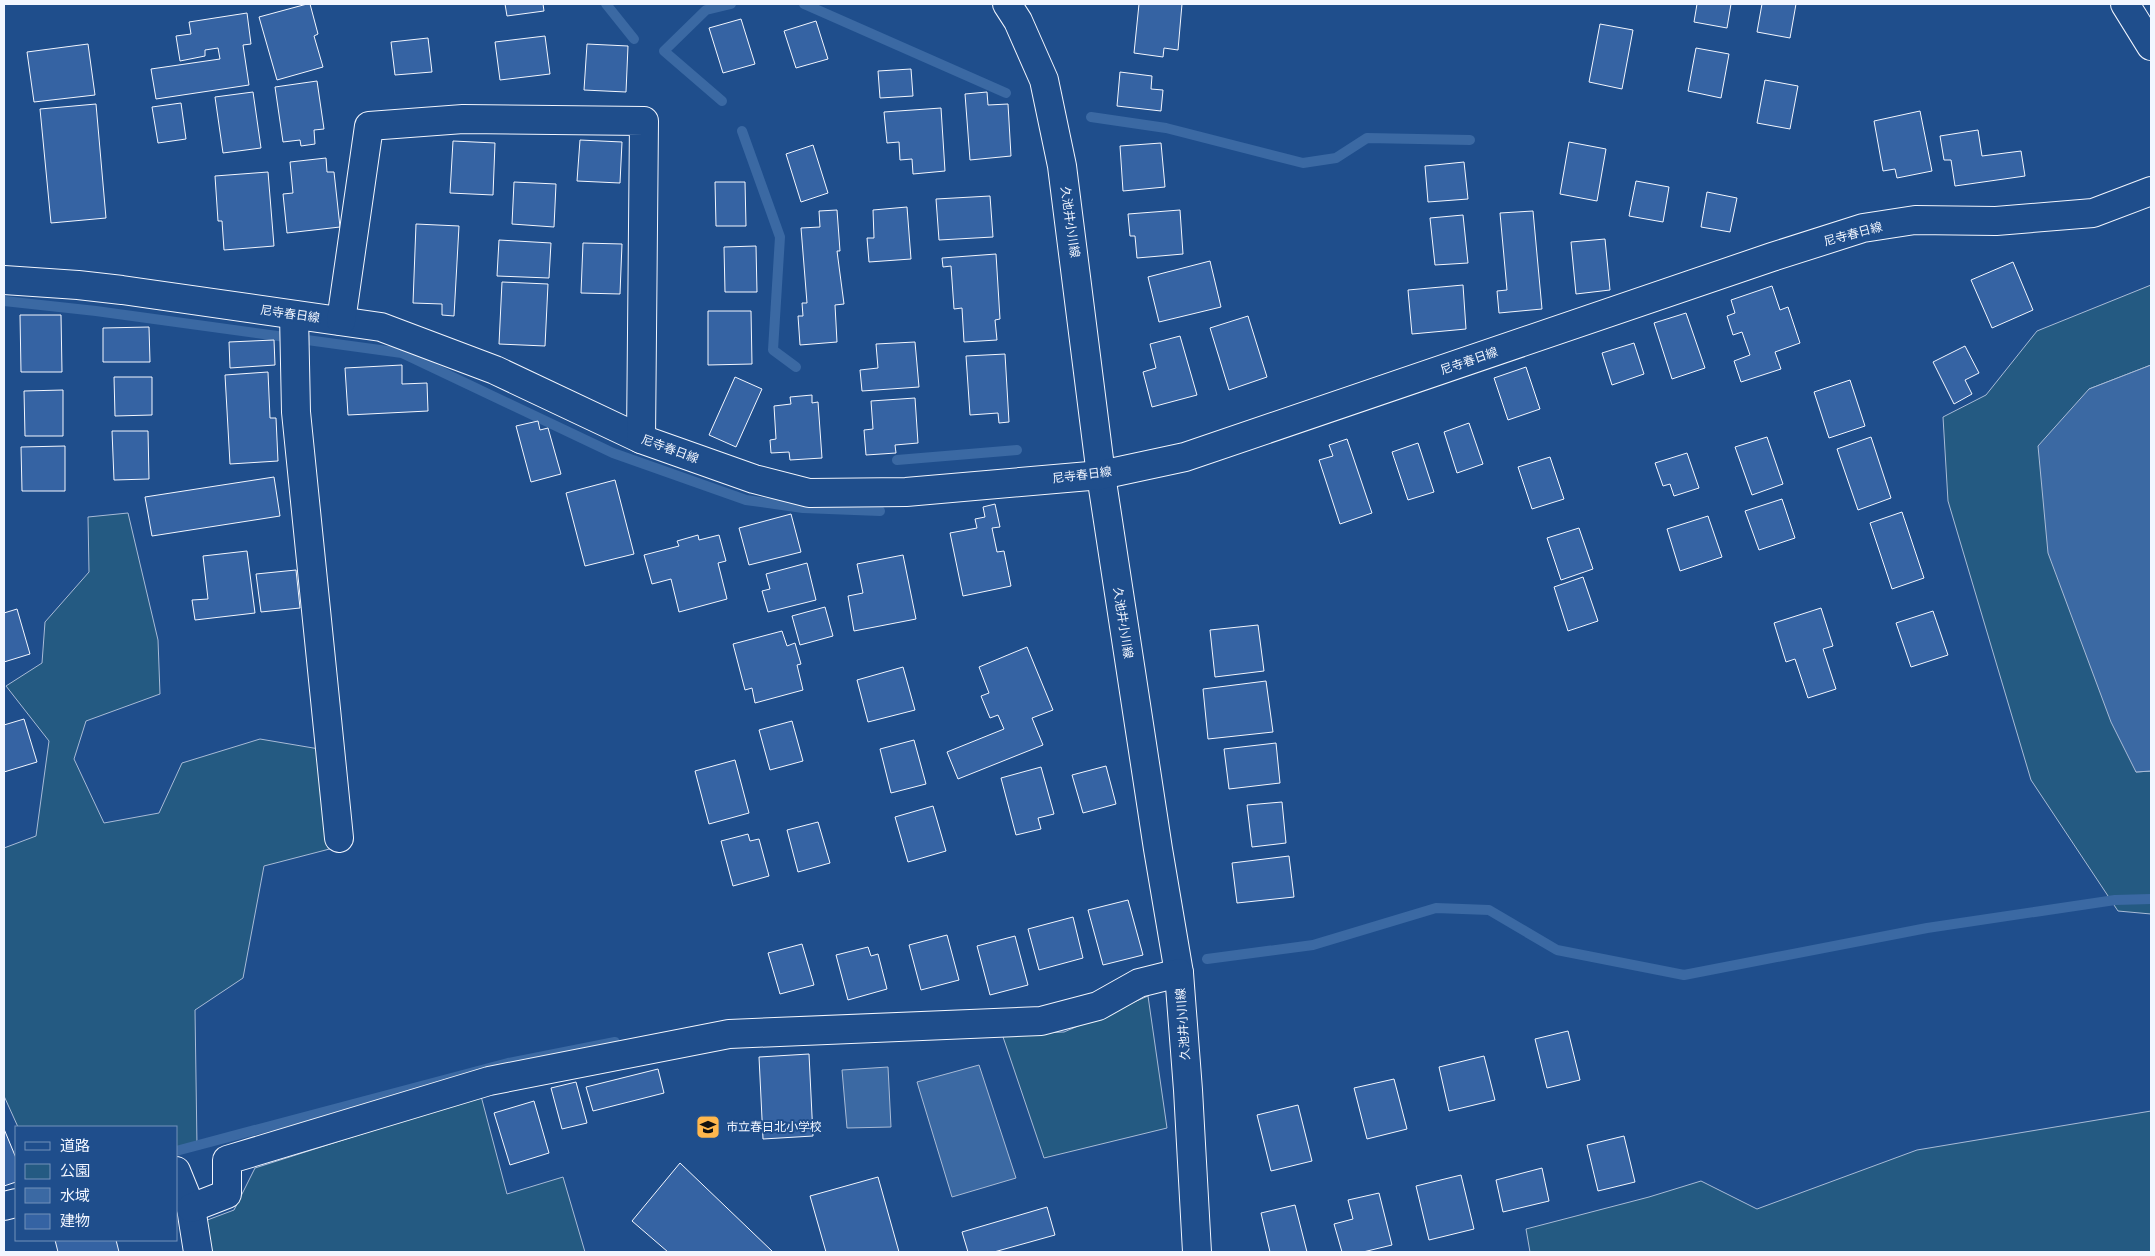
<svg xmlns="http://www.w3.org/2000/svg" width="2155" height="1256" viewBox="0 0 2155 1256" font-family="'Titillium Web','Noto Sans JP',sans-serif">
<rect width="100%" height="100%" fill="#1f4e8c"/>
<!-- green -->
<g fill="#245a82" stroke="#a8bbd7">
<path d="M 2151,285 L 2151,365 L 2089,389 L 2136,772 L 2151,771 L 2151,914 L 2118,911 L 2031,780 L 1948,501 L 1943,417 L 1986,395 L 2037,331 Z"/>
<path d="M 128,513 L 158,640 L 160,694 L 86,721 L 74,759 L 104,823 L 159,813 L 182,763 L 260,739 L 337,752 L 345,845 L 264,866 L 243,978 L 195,1010 L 197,1146 L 176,1151 L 176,1127 L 18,1127 L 4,1096 L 4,848 L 36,836 L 49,741 L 6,686 L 42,663 L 45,622 L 89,572 L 88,517 Z"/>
<path d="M 1148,996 L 1167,1128 L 1044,1158 L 1002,1034 L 1064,1032 Z"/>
<path d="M 481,1096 L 507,1194 L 563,1177 L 585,1252 L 208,1252 L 202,1222 L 234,1210 L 255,1168 Z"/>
<path d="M 2151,1111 L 2151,1252 L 1530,1252 L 1526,1229 L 1649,1197 L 1701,1181 L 1757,1209 L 1917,1150 Z"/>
</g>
<!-- water -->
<g fill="#3b69a3" stroke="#a8bbd7">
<path d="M 2151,365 L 2151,771 L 2136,772 L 2111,722 L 2048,553 L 2038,446 L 2089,389 Z"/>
<path d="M 979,1065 L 1016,1178 L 952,1197 L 917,1082 Z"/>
<path d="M 888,1067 L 891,1127 L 847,1128 L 842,1070 Z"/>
</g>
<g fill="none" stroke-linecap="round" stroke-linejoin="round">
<!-- stream -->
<g stroke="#3b69a3" stroke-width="10">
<path d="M 606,4 L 634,39"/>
<path d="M 804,4 L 1006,93"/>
<path d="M 722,101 L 664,51 L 706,10 L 731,4"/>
<path d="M 1091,117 L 1166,128 L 1303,163 L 1336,158 L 1367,138 L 1470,140"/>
<path d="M 742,131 L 780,237 L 773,350 L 796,367"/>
<path d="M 4,301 L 96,311 L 402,353 L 613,453 L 746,500 L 803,508 L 880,511"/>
<path d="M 897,460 L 1017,450"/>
<path d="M 1207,959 L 1313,945 L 1436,908 L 1489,910 L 1557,950 L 1684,975 L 1927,928 L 2115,900 L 2151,899"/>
<path d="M 176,1151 L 508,1063 L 615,1042"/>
</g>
</g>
<!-- building -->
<g fill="#3563a3" stroke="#f2f6ff">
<path d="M 307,4 L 310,4 L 318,34 L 314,36 L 323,67 L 277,80 L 259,17 Z"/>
<path d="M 505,4 L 543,4 L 544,11 L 507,16 Z"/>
<path d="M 1139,4 L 1182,4 L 1178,50 L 1164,48 L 1163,57 L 1134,53 Z"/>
<path d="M 1697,4 L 1731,4 L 1727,28 L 1694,22 Z"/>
<path d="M 1762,4 L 1796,4 L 1790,38 L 1757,32 Z"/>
<path d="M 247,13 L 251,44 L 243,45 L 249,85 L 156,99 L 151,69 L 220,59 L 218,48 L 205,50 L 205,56 L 180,61 L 176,36 L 191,34 L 189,22 Z"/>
<path d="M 741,19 L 755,64 L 723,73 L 709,28 Z"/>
<path d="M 816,21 L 828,59 L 796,68 L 784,31 Z"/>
<path d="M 1600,24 L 1633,30 L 1622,89 L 1589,82 Z"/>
<path d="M 545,36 L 550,74 L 500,80 L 495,42 Z"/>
<path d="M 428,38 L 432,72 L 395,75 L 391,42 Z"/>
<path d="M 88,44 L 95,95 L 34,102 L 27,52 Z"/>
<path d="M 587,44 L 628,46 L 626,92 L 584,90 Z"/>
<path d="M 1696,48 L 1729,54 L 1721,98 L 1688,91 Z"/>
<path d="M 911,69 L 913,96 L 880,98 L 878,71 Z"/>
<path d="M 1120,72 L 1152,76 L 1151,89 L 1163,90 L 1161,111 L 1117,106 Z"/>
<path d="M 1765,80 L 1798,86 L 1790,129 L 1757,123 Z"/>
<path d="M 317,81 L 324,129 L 314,130 L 315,144 L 301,146 L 300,140 L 283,142 L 275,87 Z"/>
<path d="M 253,92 L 261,148 L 223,153 L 215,97 Z"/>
<path d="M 987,92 L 988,105 L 1008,104 L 1011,156 L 970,160 L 965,94 Z"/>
<path d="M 181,103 L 186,139 L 158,143 L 152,107 Z"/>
<path d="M 96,104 L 106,218 L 51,223 L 40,109 Z"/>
<path d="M 941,108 L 945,171 L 913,174 L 912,159 L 900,160 L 899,142 L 887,143 L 884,112 Z"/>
<path d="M 1920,111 L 1932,171 L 1897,178 L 1895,169 L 1883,171 L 1874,121 Z"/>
<path d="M 1978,130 L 1982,156 L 2021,151 L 2025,176 L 1955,186 L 1951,160 L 1944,160 L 1940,136 Z"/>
<path d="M 580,140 L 622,142 L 620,183 L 577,181 Z"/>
<path d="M 453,141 L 495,143 L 493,195 L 450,193 Z"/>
<path d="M 1569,142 L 1606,149 L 1597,201 L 1560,194 Z"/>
<path d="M 1161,143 L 1165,187 L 1123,191 L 1120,146 Z"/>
<path d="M 813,145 L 828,193 L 801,202 L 786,154 Z"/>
<path d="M 326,158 L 327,172 L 334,172 L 340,227 L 287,233 L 283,194 L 293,193 L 290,162 Z"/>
<path d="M 1464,162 L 1468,199 L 1428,202 L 1425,166 Z"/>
<path d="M 268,172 L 274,246 L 224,250 L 222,221 L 218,221 L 215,176 Z"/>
<path d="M 1636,181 L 1669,187 L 1663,222 L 1629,216 Z"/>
<path d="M 514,182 L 556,184 L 554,227 L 512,224 Z"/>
<path d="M 715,182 L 745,182 L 746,226 L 716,226 Z"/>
<path d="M 1707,192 L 1737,198 L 1730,232 L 1701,227 Z"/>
<path d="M 990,196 L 993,237 L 939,240 L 936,199 Z"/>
<path d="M 907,207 L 911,259 L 869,262 L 867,238 L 874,238 L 873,210 Z"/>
<path d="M 837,210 L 840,251 L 837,251 L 844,304 L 835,305 L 837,342 L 800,345 L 798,316 L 803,316 L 802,303 L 807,303 L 801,228 L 820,227 L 819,211 Z"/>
<path d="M 1180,210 L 1183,254 L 1137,258 L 1135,236 L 1130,236 L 1128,214 Z"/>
<path d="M 1533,211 L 1542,309 L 1499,313 L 1497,291 L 1507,290 L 1500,213 Z"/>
<path d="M 1463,215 L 1468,263 L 1435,265 L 1430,218 Z"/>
<path d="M 416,224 L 459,226 L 454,316 L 442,315 L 442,304 L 413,303 Z"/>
<path d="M 1605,239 L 1610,290 L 1576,294 L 1571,242 Z"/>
<path d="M 499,240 L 551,243 L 549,278 L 497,276 Z"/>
<path d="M 583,243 L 622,244 L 620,294 L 581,293 Z"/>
<path d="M 756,246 L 757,292 L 725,292 L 724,247 Z"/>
<path d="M 996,254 L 1000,319 L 995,320 L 997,340 L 964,342 L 962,308 L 954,309 L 951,266 L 943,267 L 942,258 Z"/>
<path d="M 1210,261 L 1221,307 L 1159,322 L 1148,277 Z"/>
<path d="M 2013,262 L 2033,310 L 1992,328 L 1971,280 Z"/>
<path d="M 502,282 L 548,284 L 545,346 L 499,344 Z"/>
<path d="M 1463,285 L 1466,329 L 1412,334 L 1408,290 Z"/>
<path d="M 1772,286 L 1780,310 L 1788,307 L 1800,343 L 1775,352 L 1781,369 L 1741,382 L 1734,361 L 1750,355 L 1742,332 L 1733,335 L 1727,316 L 1735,313 L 1731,300 Z"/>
<path d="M 708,311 L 751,311 L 752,364 L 708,365 Z"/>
<path d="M 1686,313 L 1705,368 L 1672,379 L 1654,323 Z"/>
<path d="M 20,315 L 61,315 L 62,372 L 21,372 Z"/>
<path d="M 1248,316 L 1267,377 L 1229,390 L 1210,328 Z"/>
<path d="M 149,327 L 150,362 L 103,362 L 103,328 Z"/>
<path d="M 1180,336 L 1197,395 L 1152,407 L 1143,372 L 1156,368 L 1150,344 Z"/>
<path d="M 274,340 L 275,365 L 230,368 L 229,342 Z"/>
<path d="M 915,342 L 919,387 L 862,391 L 860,370 L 878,368 L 876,344 Z"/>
<path d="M 1634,343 L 1644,374 L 1612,385 L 1602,353 Z"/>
<path d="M 1965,346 L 1979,373 L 1965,380 L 1972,394 L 1954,404 L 1933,362 Z"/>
<path d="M 1005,354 L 1009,422 L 999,423 L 998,413 L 970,415 L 966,356 Z"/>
<path d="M 402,365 L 402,384 L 427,383 L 428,411 L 348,415 L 345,368 Z"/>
<path d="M 1526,367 L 1540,409 L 1508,420 L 1494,378 Z"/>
<path d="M 268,372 L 270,418 L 276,418 L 278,461 L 230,464 L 225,375 Z"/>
<path d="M 114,377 L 152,377 L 152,415 L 115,416 Z"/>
<path d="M 735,377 L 762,389 L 736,447 L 709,435 Z"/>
<path d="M 1850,380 L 1865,426 L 1829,438 L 1814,392 Z"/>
<path d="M 63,390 L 63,436 L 25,436 L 24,391 Z"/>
<path d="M 812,395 L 812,403 L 818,402 L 822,458 L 790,460 L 789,452 L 771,453 L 770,440 L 776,439 L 774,406 L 791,404 L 790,397 Z"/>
<path d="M 915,398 L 918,443 L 895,445 L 896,453 L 866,455 L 864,430 L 873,429 L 871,401 Z"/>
<path d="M 538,421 L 540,430 L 548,428 L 561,474 L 531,482 L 516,426 Z"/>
<path d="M 1469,423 L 1483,464 L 1457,473 L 1444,432 Z"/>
<path d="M 112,431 L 148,431 L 149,479 L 114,480 Z"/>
<path d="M 1767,437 L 1783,484 L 1752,495 L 1735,447 Z"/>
<path d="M 1871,437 L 1891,498 L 1858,510 L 1837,449 Z"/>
<path d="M 1347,439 L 1372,513 L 1340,524 L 1319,460 L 1333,456 L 1329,445 Z"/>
<path d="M 1418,443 L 1434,492 L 1408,500 L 1392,452 Z"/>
<path d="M 65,446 L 65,491 L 22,491 L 21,447 Z"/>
<path d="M 1687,453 L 1699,488 L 1674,496 L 1670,484 L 1663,486 L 1655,463 Z"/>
<path d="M 1550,457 L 1564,499 L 1532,509 L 1518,467 Z"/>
<path d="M 274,477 L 280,516 L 152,536 L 145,497 Z"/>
<path d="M 615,480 L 634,554 L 585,566 L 566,493 Z"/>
<path d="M 1782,499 L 1795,538 L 1759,550 L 1745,511 Z"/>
<path d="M 995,504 L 1000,527 L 992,528 L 997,552 L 1004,551 L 1011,586 L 963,596 L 950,533 L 977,528 L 975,519 L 985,517 L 983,507 Z"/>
<path d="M 1902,512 L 1924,578 L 1892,589 L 1870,523 Z"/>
<path d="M 791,514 L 801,552 L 749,565 L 739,528 Z"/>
<path d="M 1708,516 L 1722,557 L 1680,571 L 1667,529 Z"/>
<path d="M 1579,528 L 1593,569 L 1561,580 L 1547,538 Z"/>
<path d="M 698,535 L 699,540 L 719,535 L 726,561 L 718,563 L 727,599 L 679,612 L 671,579 L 652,584 L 644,555 L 679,546 L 677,541 Z"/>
<path d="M 247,551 L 255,613 L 195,620 L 192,600 L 208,599 L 203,556 Z"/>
<path d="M 903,555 L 916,619 L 854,631 L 848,596 L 863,593 L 857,564 Z"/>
<path d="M 807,563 L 816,600 L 768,612 L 762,591 L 770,589 L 766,574 Z"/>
<path d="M 296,570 L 300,608 L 261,612 L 256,574 Z"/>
<path d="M 1583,577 L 1598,621 L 1568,631 L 1554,587 Z"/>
<path d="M 825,607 L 833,636 L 800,645 L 792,616 Z"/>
<path d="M 1821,608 L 1833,646 L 1823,649 L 1836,689 L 1808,698 L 1795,659 L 1786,662 L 1774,623 Z"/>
<path d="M 17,609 L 30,654 L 4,662 L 4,613 Z"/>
<path d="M 1933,611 L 1948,655 L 1911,667 L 1896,623 Z"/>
<path d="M 1258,625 L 1264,671 L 1215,677 L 1210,630 Z"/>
<path d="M 782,631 L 787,646 L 795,643 L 801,664 L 797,665 L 803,690 L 755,703 L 752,688 L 745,690 L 733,644 Z"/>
<path d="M 1027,647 L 1053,710 L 1032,718 L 1043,745 L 958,779 L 947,752 L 1004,729 L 998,715 L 990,718 L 981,696 L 989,693 L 979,667 Z"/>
<path d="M 903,667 L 915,710 L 868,722 L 857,680 Z"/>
<path d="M 1266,681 L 1273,732 L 1208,739 L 1203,689 Z"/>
<path d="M 24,719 L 37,762 L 4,772 L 4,725 Z"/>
<path d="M 792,721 L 803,761 L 770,770 L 759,730 Z"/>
<path d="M 914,740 L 926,784 L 891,793 L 880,749 Z"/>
<path d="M 1276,743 L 1280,783 L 1229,789 L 1224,749 Z"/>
<path d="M 735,760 L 749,813 L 709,824 L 695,771 Z"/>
<path d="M 1106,766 L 1116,804 L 1083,813 L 1072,775 Z"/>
<path d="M 1041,767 L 1054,814 L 1038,818 L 1041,829 L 1016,835 L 1001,778 Z"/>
<path d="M 1282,802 L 1286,843 L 1252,847 L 1247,805 Z"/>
<path d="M 933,806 L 946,851 L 908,862 L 895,817 Z"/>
<path d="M 818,822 L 830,863 L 798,872 L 787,830 Z"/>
<path d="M 748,834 L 750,841 L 759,839 L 769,876 L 733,886 L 721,841 Z"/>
<path d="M 1289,856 L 1294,897 L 1237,903 L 1232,863 Z"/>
<path d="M 1128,900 L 1143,955 L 1103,965 L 1088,910 Z"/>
<path d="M 1073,917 L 1083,958 L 1039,970 L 1028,929 Z"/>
<path d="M 947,935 L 959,980 L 921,990 L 909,945 Z"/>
<path d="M 1015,936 L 1028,985 L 990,995 L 977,946 Z"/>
<path d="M 802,944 L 814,985 L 780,994 L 768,953 Z"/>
<path d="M 868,947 L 871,956 L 878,954 L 887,989 L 848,1000 L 836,955 Z"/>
<path d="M 1568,1031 L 1580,1080 L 1547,1088 L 1535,1039 Z"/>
<path d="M 809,1054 L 813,1136 L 763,1139 L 759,1057 Z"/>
<path d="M 1484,1056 L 1495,1100 L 1449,1111 L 1439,1067 Z"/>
<path d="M 658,1069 L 664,1093 L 593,1111 L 586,1087 Z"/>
<path d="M 1394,1079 L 1407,1129 L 1367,1139 L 1354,1088 Z"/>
<path d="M 576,1082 L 587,1123 L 562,1129 L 551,1088 Z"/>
<path d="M 534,1101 L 549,1153 L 510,1165 L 494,1113 Z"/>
<path d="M 1298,1105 L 1312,1161 L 1271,1171 L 1257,1115 Z"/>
<path d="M 4,1129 L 16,1158 L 16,1182 L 4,1186 Z"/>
<path d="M 1624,1136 L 1635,1182 L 1598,1191 L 1587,1145 Z"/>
<path d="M 680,1163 L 773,1252 L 668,1252 L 632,1221 Z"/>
<path d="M 1542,1168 L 1549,1201 L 1503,1212 L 1496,1180 Z"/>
<path d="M 1461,1175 L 1474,1229 L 1429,1240 L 1416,1186 Z"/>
<path d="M 878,1177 L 899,1252 L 826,1252 L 810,1196 Z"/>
<path d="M 1379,1193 L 1392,1245 L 1363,1252 L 1342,1252 L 1334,1224 L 1353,1219 L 1348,1200 Z"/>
<path d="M 1295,1205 L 1307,1252 L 1270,1252 L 1261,1213 Z"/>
<path d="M 1047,1207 L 1055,1235 L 994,1252 L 968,1252 L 962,1232 Z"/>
<path d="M 55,1240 L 116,1240 L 119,1252 L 58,1252 Z"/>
</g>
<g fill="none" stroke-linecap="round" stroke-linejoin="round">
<!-- minor casing -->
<g stroke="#f2f6ff" stroke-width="30">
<g id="minor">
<path d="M 1007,4 L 1018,21 L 1044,80 L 1062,166 L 1101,475 L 1158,849 L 1179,973 L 1188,1090 L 1197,1252"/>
<path d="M 2125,4 L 2151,46"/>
<path d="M 4,280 L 78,285 L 122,290 L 381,327 L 495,370 L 641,439 L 754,479 L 809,493 L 906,492 L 1101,475 L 1185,457 L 1772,257 L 1863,228 L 1915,220 L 1996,221 L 2093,213 L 2151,191"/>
<path d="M 294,315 L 296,412 L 339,838"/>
<path d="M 341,321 L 369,126 L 463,119 L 644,121 L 641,439"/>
<path d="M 176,1171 L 191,1208 L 198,1252"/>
<path d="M 4,1206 L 16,1203"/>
<path d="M 191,1208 L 227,1194 L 227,1160 L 489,1081 L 729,1034 L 1041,1021 L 1098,1006 L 1139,983 L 1179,973"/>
</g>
</g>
<!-- minor -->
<use href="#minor" stroke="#1f4e8c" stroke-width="28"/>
</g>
<!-- icons -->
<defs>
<g id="school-square" transform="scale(1.25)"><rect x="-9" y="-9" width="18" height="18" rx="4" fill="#ffb74d" stroke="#1f4e8c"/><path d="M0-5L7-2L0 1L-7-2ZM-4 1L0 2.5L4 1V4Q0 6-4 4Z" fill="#111"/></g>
</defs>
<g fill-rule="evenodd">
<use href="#school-square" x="708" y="1127"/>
</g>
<g text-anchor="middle" stroke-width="4" stroke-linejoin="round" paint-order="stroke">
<!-- street labels -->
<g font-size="12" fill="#f2f6ff" stroke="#1f4e8c">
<text transform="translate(1070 222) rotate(82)" y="4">久池井小川線</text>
<text transform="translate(1853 234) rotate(-15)" y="4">尼寺春日線</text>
<text transform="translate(290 314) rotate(8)" y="4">尼寺春日線</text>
<text transform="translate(1469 361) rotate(-19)" y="4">尼寺春日線</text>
<text transform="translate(670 449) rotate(20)" y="4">尼寺春日線</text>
<text transform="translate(1082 475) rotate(-7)" y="4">尼寺春日線</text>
<text transform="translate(1123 623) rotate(81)" y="4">久池井小川線</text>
<text transform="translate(1183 1024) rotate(-94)" y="4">久池井小川線</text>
</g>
<!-- poi labels -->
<g font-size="12" fill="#f2f6ff" stroke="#1f4e8c" text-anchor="start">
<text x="726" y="1131">市立春日北小学校</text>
</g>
</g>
<!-- border -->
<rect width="2155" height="1256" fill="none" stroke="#f2f6ff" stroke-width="10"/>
<!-- legend -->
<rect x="15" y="1126" width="162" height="115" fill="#1f4e8c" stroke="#7391ba"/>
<rect x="25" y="1142" width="25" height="8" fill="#1f4e8c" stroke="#7391ba"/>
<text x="60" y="1151" font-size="15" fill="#f2f6ff">道路</text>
<rect x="25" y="1164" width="25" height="15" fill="#245a82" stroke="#7391ba"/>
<text x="60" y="1176" font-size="15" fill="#f2f6ff">公園</text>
<rect x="25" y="1188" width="25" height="15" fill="#3b69a3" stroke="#7391ba"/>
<text x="60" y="1201" font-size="15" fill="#f2f6ff">水域</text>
<rect x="25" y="1214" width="25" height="15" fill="#3563a3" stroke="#7391ba"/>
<text x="60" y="1226" font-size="15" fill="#f2f6ff">建物</text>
</svg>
